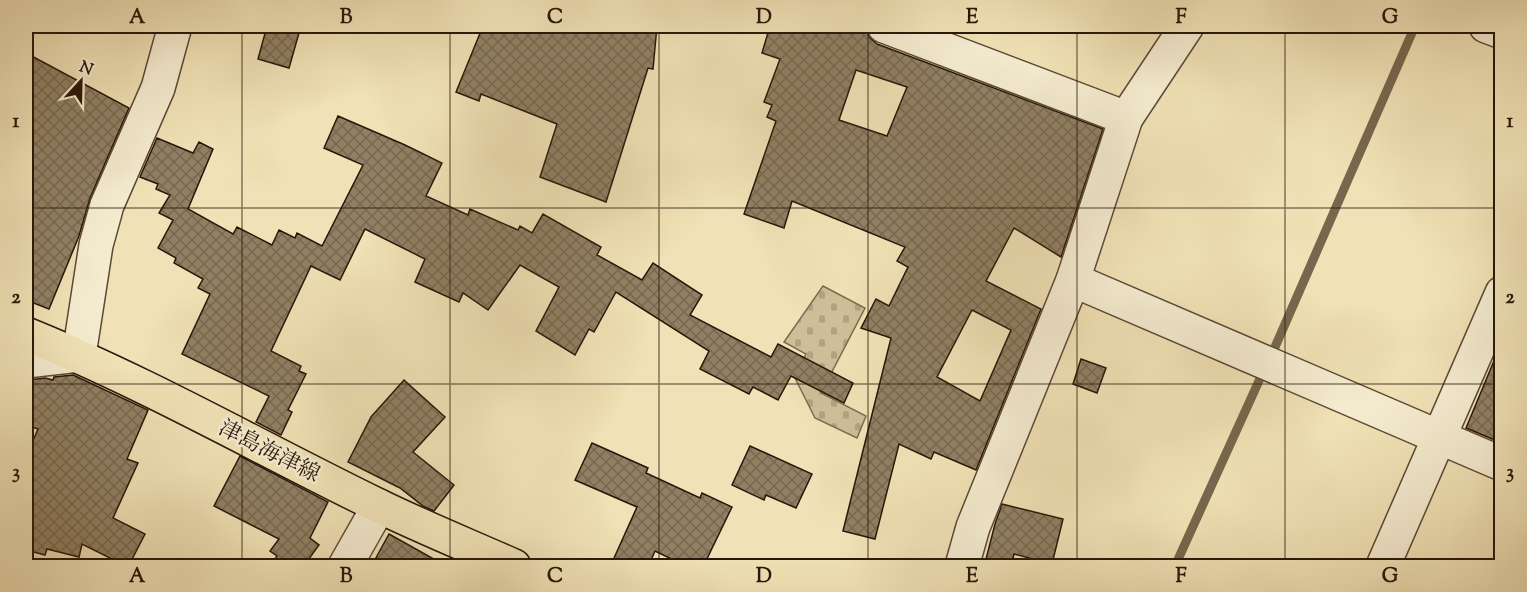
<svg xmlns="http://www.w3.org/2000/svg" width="1527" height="592" viewBox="0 0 1527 592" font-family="'Sorts Mill Goudy','Noto Serif JP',serif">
<defs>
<pattern id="cemetery-stones" width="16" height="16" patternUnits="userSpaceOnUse" patternTransform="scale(1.5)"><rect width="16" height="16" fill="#cebf99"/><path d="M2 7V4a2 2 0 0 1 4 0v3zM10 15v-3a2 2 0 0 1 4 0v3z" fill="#b1a382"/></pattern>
<pattern id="building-cross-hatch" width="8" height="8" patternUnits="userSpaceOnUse" patternTransform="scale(1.5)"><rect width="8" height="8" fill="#908063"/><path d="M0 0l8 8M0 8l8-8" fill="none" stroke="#766850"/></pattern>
</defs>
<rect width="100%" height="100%" fill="#f0e2b6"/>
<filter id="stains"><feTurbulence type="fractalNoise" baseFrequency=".00333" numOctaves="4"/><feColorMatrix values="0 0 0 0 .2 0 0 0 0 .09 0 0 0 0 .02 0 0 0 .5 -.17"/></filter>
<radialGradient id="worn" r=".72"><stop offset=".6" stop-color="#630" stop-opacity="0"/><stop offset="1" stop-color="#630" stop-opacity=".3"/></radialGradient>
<!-- cemetery -->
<path fill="url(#cemetery-stones)" stroke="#7c6a51" stroke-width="1.5" d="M 823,286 L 865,308 L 821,393 L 866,416 L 857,438 L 815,418 L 795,378 L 806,354 L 784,342 Z"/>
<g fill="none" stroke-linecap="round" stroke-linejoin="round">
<!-- stream -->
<g stroke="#78674d" stroke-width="9">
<path d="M 1272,354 L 1415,26"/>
<path d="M 1175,566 L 1263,372"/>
</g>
</g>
<!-- building -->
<g fill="url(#building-cross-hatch)" stroke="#291609" stroke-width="1.5" fill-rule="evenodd">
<path d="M 267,26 L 301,26 L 289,68 L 258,59 Z"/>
<path d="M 483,26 L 657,26 L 653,69 L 648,68 L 606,202 L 540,177 L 557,124 L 481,94 L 479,101 L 456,92 Z"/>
<path d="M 770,26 L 866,26 L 869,37 L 877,44 L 1103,129 L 1061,257 L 1014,228 L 986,281 L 1041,309 L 976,470 L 934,452 L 931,459 L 899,444 L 875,539 L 843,531 L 891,338 L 861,328 L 876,299 L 889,306 L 908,267 L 897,261 L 905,247 L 792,201 L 784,228 L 744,214 L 776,121 L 767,117 L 772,105 L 764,102 L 780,59 L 762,53 ZM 856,70 L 907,87 L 887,136 L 839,120 ZM 972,310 L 1011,330 L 980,401 L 937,377 Z"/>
<path d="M 26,53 L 129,108 L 90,198 L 79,236 L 49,309 L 26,300 Z"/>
<path d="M 338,116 L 405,145 L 442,163 L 426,196 L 468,215 L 470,209 L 518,230 L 520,226 L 532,233 L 543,214 L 601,247 L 597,255 L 642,280 L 653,263 L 702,295 L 690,315 L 771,357 L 778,344 L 853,383 L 844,403 L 791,376 L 778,400 L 753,387 L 749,394 L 700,369 L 709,351 L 616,292 L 594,332 L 589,329 L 575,355 L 536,331 L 559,287 L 520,265 L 488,310 L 463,293 L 459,302 L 415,282 L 425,259 L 365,229 L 340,280 L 311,266 L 271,351 L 301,366 L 299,371 L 306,374 L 288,410 L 292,412 L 281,435 L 256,422 L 269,396 L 182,354 L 210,294 L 198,288 L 203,279 L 174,263 L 176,258 L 158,248 L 173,220 L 159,213 L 170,195 L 156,189 L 158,184 L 140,177 L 157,138 L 193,153 L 199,142 L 213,149 L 188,209 L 233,234 L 237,227 L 272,245 L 279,230 L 295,238 L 297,233 L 322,246 L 363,165 L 324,148 Z"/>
<path d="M 1501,344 L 1502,344 L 1502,443 L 1466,428 Z"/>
<path d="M 1081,359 L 1106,368 L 1097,393 L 1073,384 Z"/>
<path d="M 73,375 L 148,410 L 127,459 L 138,463 L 113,518 L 145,534 L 128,567 L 82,544 L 79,557 L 47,549 L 45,555 L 26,550 L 26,457 L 38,429 L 26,425 L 26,393 L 29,380 L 45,378 L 53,380 L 54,377 Z"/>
<path d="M 404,380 L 445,417 L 413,452 L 454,485 L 434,511 L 423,506 L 400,488 L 348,462 L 371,417 Z"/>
<path d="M 592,443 L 648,468 L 646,473 L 700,498 L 702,493 L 732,507 L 703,567 L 688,567 L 655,551 L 648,567 L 610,567 L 637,507 L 575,480 Z"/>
<path d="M 750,446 L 812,474 L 796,508 L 766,495 L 764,500 L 732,485 Z"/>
<path d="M 240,456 L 328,502 L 310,538 L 319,545 L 303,567 L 270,567 L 277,556 L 270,551 L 279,539 L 214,506 Z"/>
<path d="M 1002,504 L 1063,519 L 1052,564 L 1014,554 L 1011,567 L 984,567 L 995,524 Z"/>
<path d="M 389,534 L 448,567 L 371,567 Z"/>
</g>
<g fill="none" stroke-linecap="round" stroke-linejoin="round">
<!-- minor casing -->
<g stroke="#5b4934" stroke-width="36">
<g id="minor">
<path d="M 884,26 L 1126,118"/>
<path d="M 1486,26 L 1502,32"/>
<path d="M 1073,280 L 1502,464"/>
<path d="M 26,361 L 79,355 L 96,245 L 107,205 L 158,88 L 175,26"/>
<path d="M 345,566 L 379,506"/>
<path d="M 962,566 L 973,527 L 1073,280 L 1126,118 L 1187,26"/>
<path d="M 1383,566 L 1502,293"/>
</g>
</g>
<!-- major casing -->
<g stroke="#291609" stroke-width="36">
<path id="major" d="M 26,334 C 147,383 260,448 377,505 C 422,527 469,546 514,566"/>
</g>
<!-- minor -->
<use href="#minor" stroke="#f5ecd0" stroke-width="33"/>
<!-- major -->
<use href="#major" stroke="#f0e2b6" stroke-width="33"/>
</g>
<!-- grid -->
<path fill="none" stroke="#291609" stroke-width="1.5" stroke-opacity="0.55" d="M 242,26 L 242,566M 450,26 L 450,566M 659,26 L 659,566M 868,26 L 868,566M 1077,26 L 1077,566M 1285,26 L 1285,566M 26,208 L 1502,208M 26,384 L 1502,384"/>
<g text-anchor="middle" stroke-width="5" stroke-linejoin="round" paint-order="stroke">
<!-- street labels -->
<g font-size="22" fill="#291609" stroke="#f5ecd0">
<text transform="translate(270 450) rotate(27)" y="8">津島海津線</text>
</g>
</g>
<!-- margin -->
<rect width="1527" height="592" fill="none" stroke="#f0e2b6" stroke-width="66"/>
<!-- north arrow -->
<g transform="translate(81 81) rotate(22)" stroke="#f5ecd0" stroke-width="4.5" paint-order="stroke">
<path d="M0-4.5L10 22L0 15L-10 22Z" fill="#291609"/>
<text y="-9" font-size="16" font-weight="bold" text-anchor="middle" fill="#291609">N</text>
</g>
<rect x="33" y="33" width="1461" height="526" fill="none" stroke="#291609" stroke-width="2"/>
<g font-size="20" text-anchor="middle" font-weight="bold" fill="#291609">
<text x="137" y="23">A</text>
<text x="346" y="23">B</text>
<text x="555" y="23">C</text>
<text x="764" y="23">D</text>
<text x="972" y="23">E</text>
<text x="1181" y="23">F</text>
<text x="1390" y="23">G</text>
<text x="16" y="127">1</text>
<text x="1510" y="127">1</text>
<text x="16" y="303">2</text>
<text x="1510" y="303">2</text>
<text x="16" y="478">3</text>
<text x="1510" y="478">3</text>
<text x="137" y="582">A</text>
<text x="346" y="582">B</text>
<text x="555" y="582">C</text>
<text x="764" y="582">D</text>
<text x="972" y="582">E</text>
<text x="1181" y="582">F</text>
<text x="1390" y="582">G</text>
</g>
<rect width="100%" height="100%" filter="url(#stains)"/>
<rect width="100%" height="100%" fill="url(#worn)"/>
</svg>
